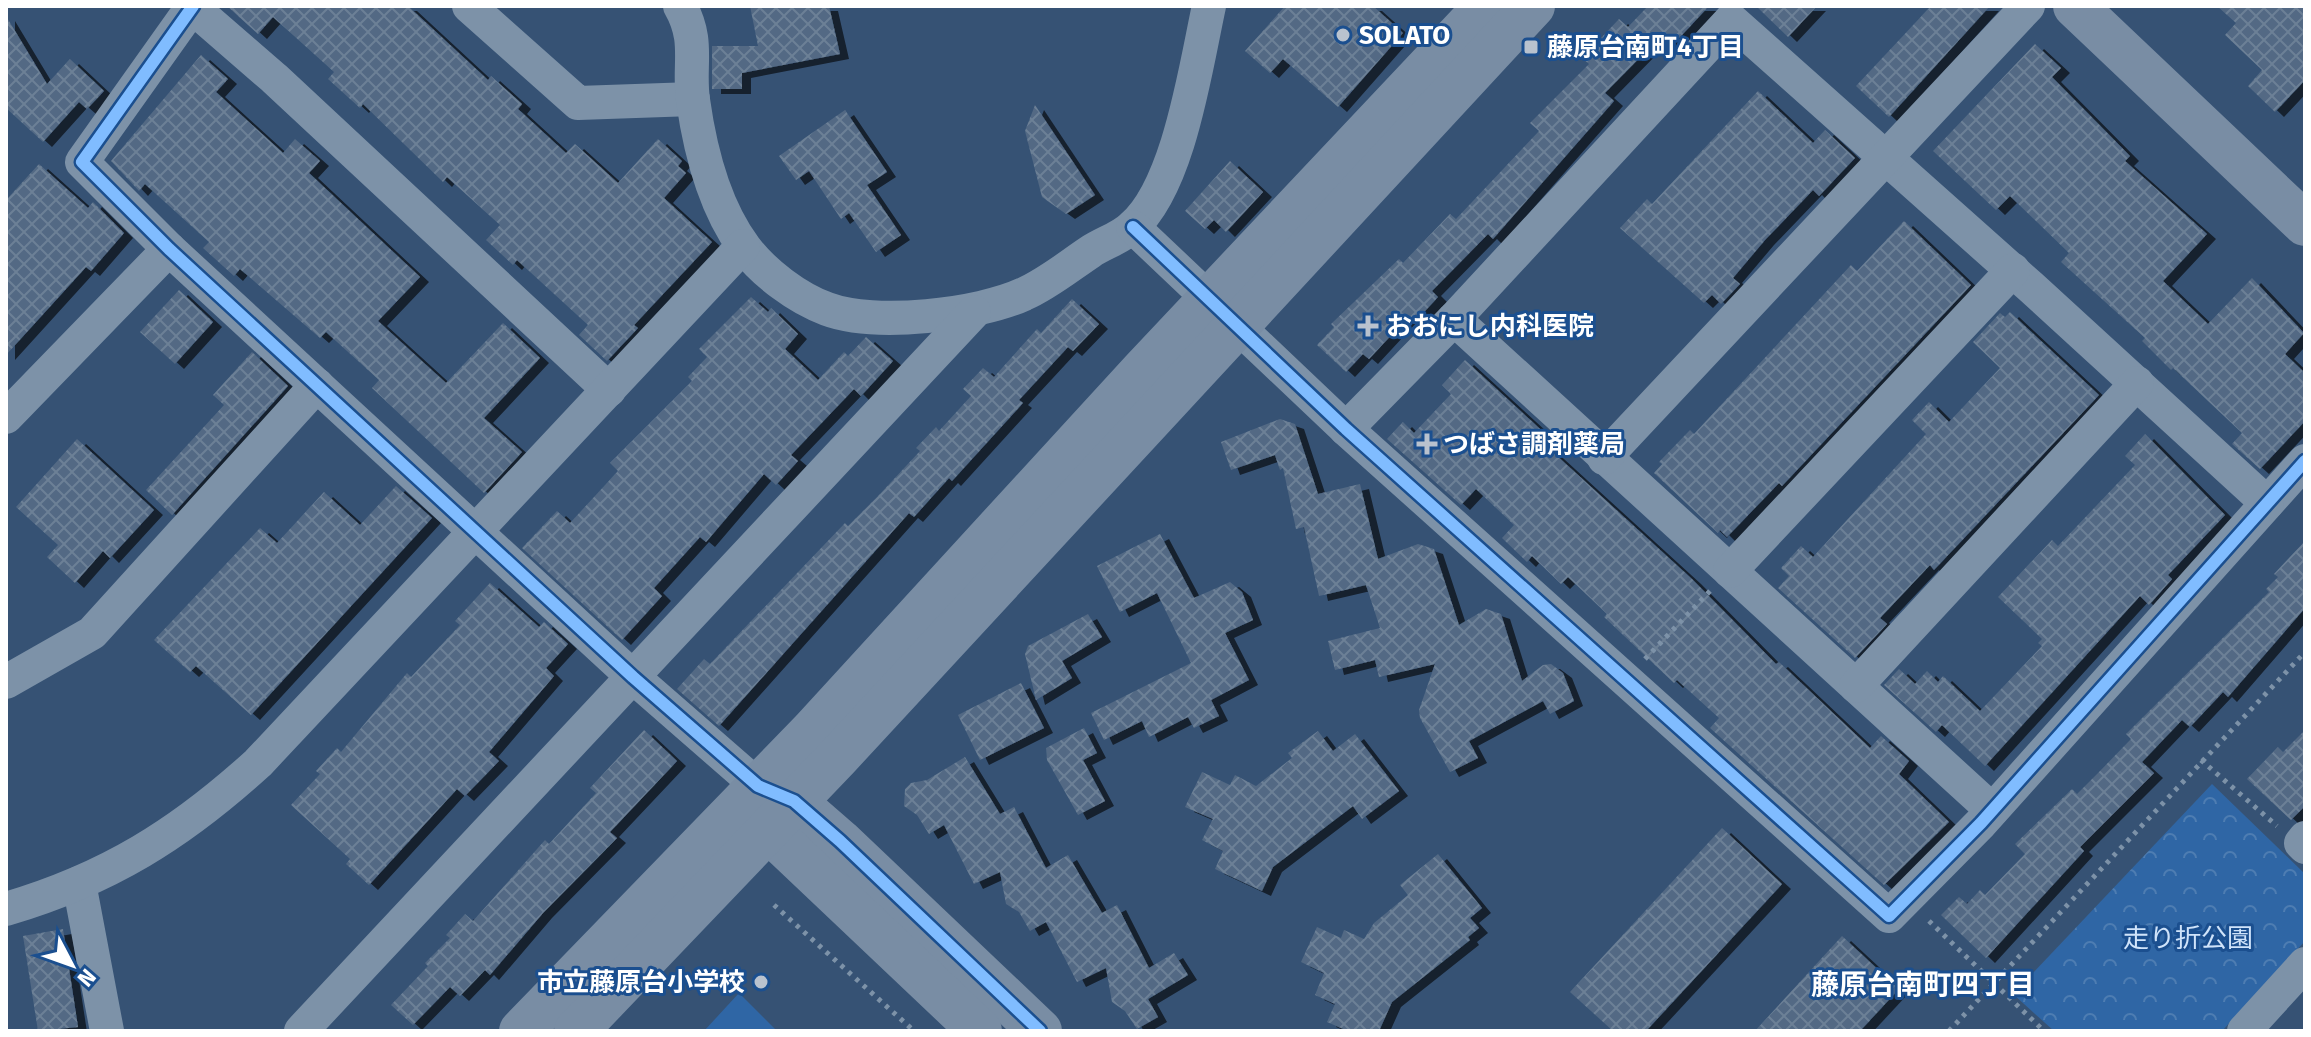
<svg xmlns="http://www.w3.org/2000/svg" width="2311" height="1037" viewBox="0 0 2311 1037" font-family="'Fira Sans','Noto Sans JP',sans-serif">
<defs>
<pattern id="forest-crowns" width="20" height="18" patternUnits="userSpaceOnUse" patternTransform="scale(2)"><rect width="20" height="18" fill="#2f66a5"/><path d="M2 6a3 3 0 1 1 6 0M12 15a3 3 0 1 1 6 0" fill="none" stroke="#4e7db2"/></pattern>
<pattern id="building-cross-hatch" width="8" height="8" patternUnits="userSpaceOnUse" patternTransform="scale(2)"><rect width="8" height="8" fill="#526984"/><path d="M0 0l8 8M0 8l8-8" fill="none" stroke="#6c8096"/></pattern>
<filter id="shadow"><feDropShadow dx="9" dy="5" stdDeviation="0" flood-color="#0009"/></filter>
</defs>
<rect width="100%" height="100%" fill="#365274"/>
<!-- green -->
<path fill="#2f66a5" d="M 739,993 L 777,1031 L 704,1031 Z"/>
<!-- forest -->
<path fill="url(#forest-crowns)" d="M 2212,784 L 2305,874 L 2305,941 L 2222,1031 L 2054,1031 L 2013,994 Z"/>
<!-- building -->
<g fill="url(#building-cross-hatch)" filter="url(#shadow)">
<path d="M 227,6 L 408,6 L 488,80 L 491,76 L 522,104 L 518,109 L 566,153 L 575,144 L 618,183 L 658,139 L 682,161 L 678,166 L 686,173 L 664,198 L 712,242 L 634,325 L 638,328 L 607,361 L 579,335 L 588,325 L 517,260 L 513,265 L 486,240 L 500,225 L 447,177 L 443,182 L 363,104 L 360,108 L 328,79 L 334,72 L 273,17 L 258,34 Z"/>
<path d="M 750,6 L 829,6 L 840,54 L 742,73 L 742,89 L 712,89 L 712,46 L 758,46 Z"/>
<path d="M 1285,6 L 1373,6 L 1403,33 L 1338,107 L 1283,59 L 1270,73 L 1245,51 Z"/>
<path d="M 1648,6 L 1709,6 L 1669,49 L 1658,39 L 1605,93 L 1614,101 L 1493,239 L 1488,234 L 1432,291 L 1438,297 L 1415,322 L 1409,316 L 1369,359 L 1363,354 L 1346,372 L 1317,345 L 1334,327 L 1331,324 L 1399,259 L 1403,263 L 1450,214 L 1456,219 L 1539,131 L 1530,123 L 1589,64 L 1582,58 L 1619,19 L 1628,27 Z"/>
<path d="M 1756,6 L 1817,6 L 1788,37 Z"/>
<path d="M 1931,6 L 1990,6 L 1889,117 L 1856,86 Z"/>
<path d="M 2217,6 L 2305,6 L 2305,80 L 2275,112 L 2248,86 L 2262,70 L 2225,35 L 2236,23 Z"/>
<path d="M 6,16 L 47,84 L 70,59 L 104,91 L 87,109 L 79,102 L 43,142 L 6,108 Z"/>
<path d="M 2035,44 L 2061,68 L 2052,77 L 2130,156 L 2125,161 L 2207,234 L 2163,281 L 2208,324 L 2252,278 L 2304,333 L 2285,354 L 2305,373 L 2305,421 L 2260,469 L 2232,444 L 2242,433 L 2173,368 L 2171,370 L 2142,341 L 2145,338 L 2061,262 L 2069,253 L 2010,196 L 1996,210 L 1933,151 Z"/>
<path d="M 201,55 L 228,79 L 216,92 L 283,153 L 295,139 L 320,161 L 309,173 L 420,277 L 378,321 L 446,383 L 503,323 L 540,358 L 484,418 L 522,452 L 484,493 L 372,388 L 379,380 L 326,332 L 320,338 L 240,269 L 234,276 L 203,248 L 209,242 L 145,184 L 139,191 L 111,161 Z"/>
<path d="M 1758,91 L 1813,143 L 1825,130 L 1855,158 L 1819,196 L 1813,190 L 1765,240 L 1733,278 L 1740,284 L 1721,304 L 1712,295 L 1704,303 L 1620,228 L 1647,199 L 1652,204 Z"/>
<path d="M 1035,105 L 1095,195 L 1066,214 L 1042,197 L 1025,131 Z"/>
<path d="M 845,110 L 887,172 L 867,185 L 901,235 L 876,252 L 849,213 L 841,219 L 809,171 L 796,180 L 779,156 Z"/>
<path d="M 1230,161 L 1263,192 L 1226,232 L 1214,220 L 1205,229 L 1185,211 Z"/>
<path d="M 39,164 L 88,208 L 93,202 L 124,233 L 91,271 L 86,267 L 6,355 L 6,200 Z"/>
<path d="M 1904,221 L 1971,285 L 1782,486 L 1779,483 L 1727,537 L 1720,530 L 1718,533 L 1654,473 L 1662,464 L 1659,462 L 1690,430 L 1694,434 L 1851,265 L 1857,271 Z"/>
<path d="M 179,290 L 213,322 L 175,364 L 140,332 Z"/>
<path d="M 751,297 L 768,312 L 771,308 L 798,334 L 785,349 L 818,380 L 844,352 L 848,356 L 866,337 L 893,361 L 861,396 L 854,389 L 791,455 L 798,461 L 776,485 L 764,474 L 706,542 L 700,537 L 654,588 L 662,596 L 622,640 L 522,548 L 557,511 L 570,523 L 618,471 L 610,463 L 692,381 L 688,377 L 707,357 L 699,349 Z"/>
<path d="M 1072,299 L 1099,324 L 1073,351 L 1068,347 L 1019,400 L 1023,403 L 952,481 L 949,478 L 914,517 L 909,513 L 719,726 L 677,689 L 704,659 L 710,664 L 845,523 L 848,526 L 879,495 L 920,451 L 916,448 L 936,427 L 939,431 L 971,396 L 963,389 L 983,368 L 994,377 L 1037,329 L 1041,333 Z"/>
<path d="M 2010,312 L 2099,395 L 1934,570 L 1930,565 L 1880,618 L 1887,624 L 1855,658 L 1778,588 L 1789,576 L 1781,568 L 1801,546 L 1813,557 L 1926,434 L 1912,420 L 1929,402 L 1949,422 L 2000,368 L 1973,342 L 2000,313 L 2005,317 Z"/>
<path d="M 252,352 L 288,386 L 172,515 L 146,490 L 224,405 L 213,395 Z"/>
<path d="M 1465,360 L 1550,438 L 1544,444 L 1692,579 L 1776,664 L 1779,662 L 1870,748 L 1881,736 L 1909,761 L 1899,774 L 1949,822 L 1884,885 L 1710,728 L 1719,718 L 1677,680 L 1674,683 L 1604,617 L 1607,614 L 1568,577 L 1561,584 L 1532,556 L 1527,562 L 1502,538 L 1514,525 L 1476,489 L 1461,505 L 1387,439 L 1403,422 L 1414,433 L 1451,394 L 1442,385 Z"/>
<path d="M 1280,419 L 1295,424 L 1318,494 L 1360,484 L 1378,559 L 1418,544 L 1434,549 L 1459,625 L 1486,609 L 1501,614 L 1522,681 L 1543,665 L 1551,664 L 1563,673 L 1574,701 L 1550,714 L 1543,701 L 1469,741 L 1478,758 L 1450,772 L 1420,718 L 1419,710 L 1435,664 L 1379,677 L 1375,660 L 1335,670 L 1328,641 L 1380,628 L 1366,585 L 1319,596 L 1304,527 L 1296,529 L 1283,468 L 1280,470 L 1275,455 L 1231,470 L 1221,442 Z"/>
<path d="M 2145,434 L 2225,515 L 2168,575 L 2172,579 L 2149,605 L 2140,596 L 1985,766 L 1942,725 L 1936,732 L 1884,685 L 1899,669 L 1915,684 L 1927,671 L 1938,682 L 1943,676 L 1980,711 L 2042,646 L 2038,643 L 2042,639 L 1998,597 L 2052,540 L 2058,546 L 2135,465 L 2125,456 Z"/>
<path d="M 77,439 L 154,510 L 110,558 L 103,551 L 75,583 L 47,557 L 58,545 L 16,507 Z"/>
<path d="M 396,486 L 432,518 L 251,715 L 196,666 L 190,672 L 154,640 L 260,528 L 277,543 L 324,492 L 360,525 Z"/>
<path d="M 1160,534 L 1194,598 L 1230,582 L 1242,592 L 1253,620 L 1225,633 L 1249,680 L 1211,700 L 1219,716 L 1194,728 L 1188,717 L 1149,737 L 1142,721 L 1104,740 L 1091,713 L 1191,663 L 1157,593 L 1120,612 L 1097,566 Z"/>
<path d="M 2305,541 L 2305,608 L 2228,697 L 2223,692 L 2190,727 L 2182,720 L 2142,762 L 2154,773 L 2080,847 L 2084,851 L 1986,958 L 1941,915 L 1959,897 L 1967,904 L 1980,890 L 1985,895 L 2025,854 L 2015,844 L 2072,789 L 2077,794 L 2099,772 L 2131,739 L 2126,734 L 2269,592 L 2266,589 L 2278,577 L 2274,574 Z"/>
<path d="M 490,583 L 539,627 L 544,622 L 568,644 L 546,668 L 554,676 L 489,752 L 499,761 L 465,796 L 457,789 L 369,885 L 346,864 L 350,859 L 291,805 L 320,774 L 316,771 L 337,748 L 341,752 L 407,673 L 411,677 L 460,625 L 455,621 Z"/>
<path d="M 1088,614 L 1102,637 L 1062,661 L 1072,678 L 1036,700 L 1025,654 L 1028,646 Z"/>
<path d="M 1021,683 L 1044,728 L 980,760 L 958,715 Z"/>
<path d="M 1084,728 L 1097,753 L 1083,760 L 1105,801 L 1078,815 L 1047,760 L 1046,748 Z"/>
<path d="M 644,730 L 677,761 L 610,832 L 617,838 L 543,913 L 490,975 L 485,970 L 460,996 L 450,987 L 413,1025 L 391,1005 L 428,966 L 425,963 L 450,938 L 446,935 L 465,914 L 473,921 L 545,840 L 549,844 L 596,793 L 590,788 Z"/>
<path d="M 2305,730 L 2305,806 L 2291,820 L 2247,779 L 2278,747 L 2283,752 Z"/>
<path d="M 1318,731 L 1333,751 L 1355,734 L 1399,791 L 1362,819 L 1353,806 L 1273,867 L 1262,891 L 1215,869 L 1223,851 L 1202,840 L 1213,819 L 1185,807 L 1202,772 L 1230,785 L 1235,775 L 1256,786 L 1292,758 L 1288,753 Z"/>
<path d="M 965,757 L 1000,814 L 1014,807 L 1046,868 L 1068,855 L 1102,913 L 1117,905 L 1149,968 L 1174,953 L 1188,975 L 1148,999 L 1158,1017 L 1137,1029 L 1125,1011 L 1112,1002 L 1106,968 L 1077,982 L 1046,922 L 1030,931 L 1019,912 L 1006,904 L 1000,872 L 974,884 L 944,825 L 929,834 L 917,815 L 904,806 L 905,789 L 911,783 L 927,780 Z"/>
<path d="M 1722,828 L 1782,884 L 1646,1031 L 1613,1031 L 1570,992 Z"/>
<path d="M 1438,854 L 1482,908 L 1470,918 L 1479,928 L 1468,937 L 1470,940 L 1392,1002 L 1379,1031 L 1348,1031 L 1327,1022 L 1335,1004 L 1315,995 L 1324,973 L 1301,962 L 1317,927 L 1341,938 L 1344,930 L 1364,939 L 1374,923 L 1408,895 L 1400,885 Z"/>
<path d="M 63,929 L 78,1027 L 38,1031 L 23,936 Z"/>
<path d="M 1842,936 L 1899,989 L 1860,1031 L 1755,1031 Z"/>
</g>
<g fill="none" stroke-linecap="round" stroke-linejoin="round">
<!-- path -->
<g stroke="#7d92a8" stroke-width="5" stroke-dasharray="4 6" stroke-linecap="butt">
<path d="M 1645,659 L 1710,591"/>
<path d="M 2201,760 L 2277,826"/>
<path d="M 774,905 L 914,1031"/>
<path d="M 1929,921 L 2044,1031"/>
<path d="M 1949,1031 L 2305,652"/>
</g>
<!-- street -->
<g stroke="#7d92a8" stroke-width="34">
<path d="M 193,6 L 82,162 L 169,249 L 633,677 L 758,786"/>
<path d="M 469,6 L 578,103 L 693,99"/>
<path d="M 680,6 C 700,41 688,65 693,100 C 700,150 715,208 745,248 C 764,273 797,298 827,309 C 875,327 979,315 1024,294 C 1047,284 1069,266 1090,252 C 1103,243 1121,238 1132,227 C 1179,187 1196,65 1209,6"/>
<path d="M 192,7 L 274,78 L 609,390"/>
<path d="M 1133,227 L 1346,429 L 1889,916 L 1981,823 L 2305,461"/>
<path d="M 1454,319 L 1992,810"/>
<path d="M 6,417 L 169,249"/>
<path d="M 1346,429 L 1454,319 L 1731,20 L 2031,287 L 2267,503"/>
<path d="M 1604,458 L 2028,6"/>
<path d="M 1730,571 L 2013,270"/>
<path d="M 6,682 L 92,633 L 317,385"/>
<path d="M 1856,686 L 2137,383"/>
<path d="M 2305,838 L 2301,843 L 2305,847"/>
<path d="M 79,883 L 107,1031"/>
<path d="M 6,909 C 108,879 180,834 258,763 L 743,246"/>
<path d="M 301,1031 L 974,312"/>
<path d="M 2244,1031 L 2305,964"/>
</g>
<!-- secondary -->
<g stroke="#798da4" stroke-width="44">
<path d="M 2075,6 L 2305,224"/>
<path d="M 767,790 L 794,801 L 840,841 L 1040,1031"/>
<path d="M 761,800 L 768,830 L 980,1031"/>
<path d="M 521,1031 L 812,731 L 1142,371 L 1486,6"/>
<path d="M 576,1031 L 838,757 L 1533,6"/>
</g>
<!-- cycleway casing -->
<g stroke="#1b4f8f" stroke-width="17">
<g id="cycleway">
<path d="M 193,6 L 82,162 L 169,249 L 633,677 L 758,786 L 794,801 L 840,841 L 1040,1031"/>
<path d="M 1133,227 L 1346,429 L 1889,916 L 1981,823 L 2305,461"/>
</g>
</g>
<!-- cycleway -->
<use href="#cycleway" stroke="#80bcff" stroke-width="12"/>
</g>
<!-- markers -->
<g fill="#b9c2ce" stroke="#1b4f8f" stroke-width="3">
<circle cx="1343" cy="35" r="8"/>
<rect x="1523" y="39" width="16" height="16" rx="4"/>
<path d="M1364 314h8v8h8v8h-8v8h-8v-8h-8v-8h8z"/>
<path d="M1423 432h8v8h8v8h-8v8h-8v-8h-8v-8h8z"/>
<circle cx="761" cy="982" r="8"/>
</g>
<g text-anchor="middle" stroke-width="6" stroke-linejoin="round" paint-order="stroke">
<!-- poi labels -->
<g font-size="26" font-weight="bold" fill="#fff" stroke="#1b4f8f" text-anchor="start">
<text x="1359" y="44">SOLATO</text>
<text x="1547" y="56">藤原台南町4丁目</text>
<text x="1386" y="335">おおにし内科医院</text>
<text x="1443" y="453">つばさ調剤薬局</text>
<text x="745" y="991" text-anchor="end">市立藤原台小学校</text>
</g>
<!-- park labels -->
<g font-size="26" fill="#cfe3fa" stroke="#1b4f8f">
<text x="2188" y="947">走り折公園</text>
</g>
<!-- neighbourhood labels -->
<g font-size="28" font-weight="bold" fill="#fff" stroke="#1b4f8f">
<text x="1923" y="994">藤原台南町四丁目</text>
</g>
</g>
<!-- border -->
<rect width="2311" height="1037" fill="none" stroke="#ffffff" stroke-width="16"/>
<!-- north arrow -->
<g transform="translate(72 965) rotate(131)" stroke="#1b4f8f" stroke-width="6" paint-order="stroke">
<path d="M0-6L14 30L0 20L-14 30Z" fill="#ffffff"/>
<text y="-12" font-size="22" font-weight="bold" text-anchor="middle" fill="#ffffff">N</text>
</g>
</svg>
